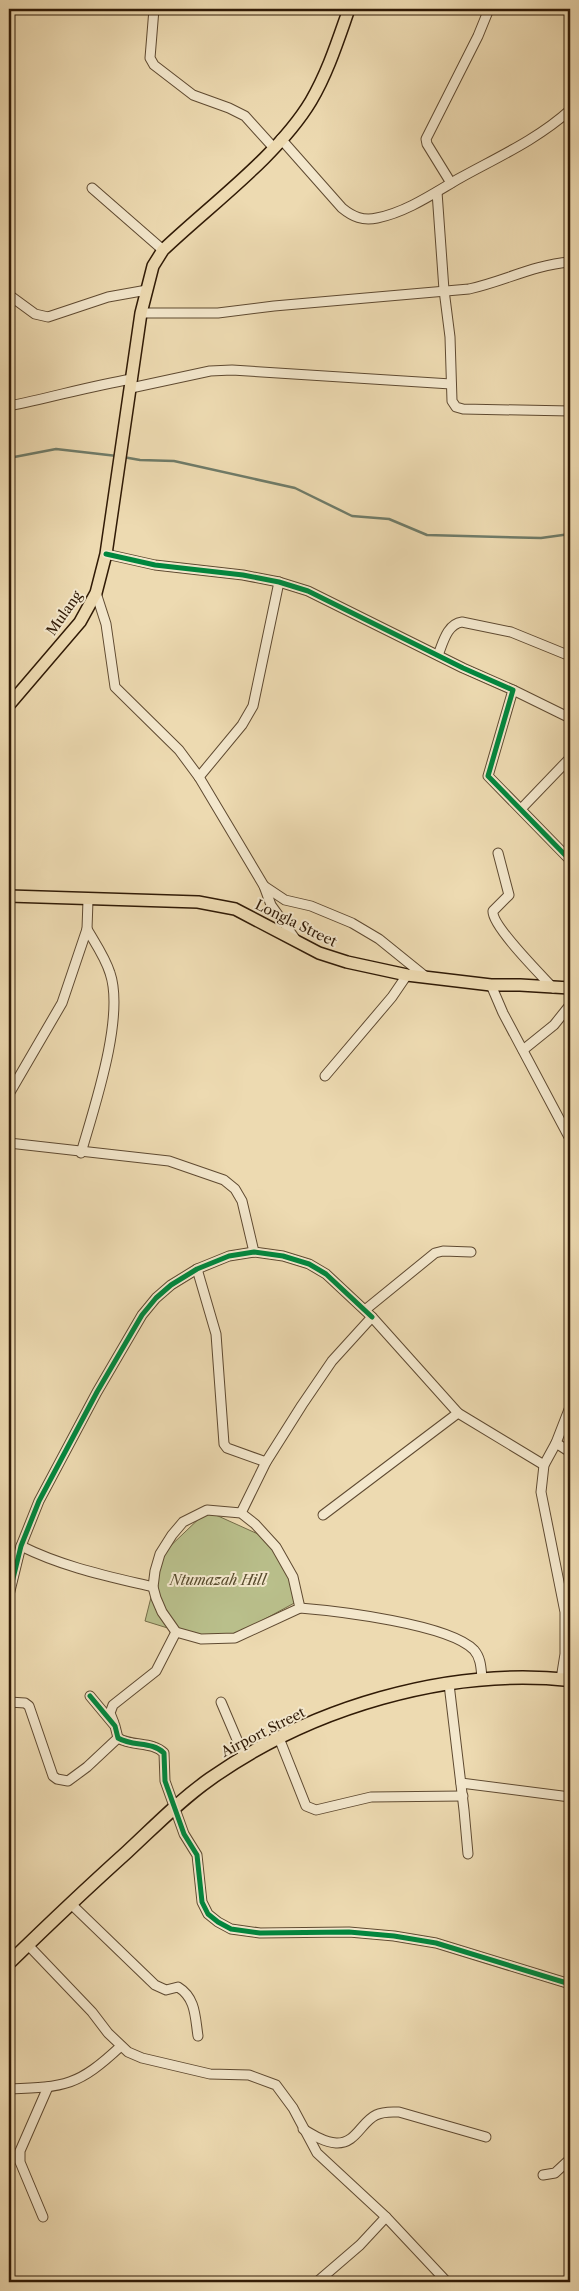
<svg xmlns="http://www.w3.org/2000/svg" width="579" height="2291" viewBox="0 0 579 2291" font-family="'Libre Caslon Text',serif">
<rect width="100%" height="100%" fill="#eddab1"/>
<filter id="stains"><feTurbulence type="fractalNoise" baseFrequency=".004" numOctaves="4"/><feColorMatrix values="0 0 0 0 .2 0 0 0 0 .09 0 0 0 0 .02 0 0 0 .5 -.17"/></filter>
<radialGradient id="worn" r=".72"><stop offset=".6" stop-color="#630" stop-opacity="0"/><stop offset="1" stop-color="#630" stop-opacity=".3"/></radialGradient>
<!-- green -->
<path fill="#b9bf8b" stroke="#746c48" d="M 207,1511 L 269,1539 L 292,1578 L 298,1601 L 232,1637 L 200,1638 L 145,1621 L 162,1554 Z"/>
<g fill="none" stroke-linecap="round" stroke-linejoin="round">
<!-- stream -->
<g stroke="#6f7b68" stroke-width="2.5">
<path d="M 123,457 L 140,460 L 174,461 L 295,488 L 352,516 L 389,519 L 427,535 L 541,538 L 570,534"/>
<path d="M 9,458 L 56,449 L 117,456"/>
</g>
<!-- minor casing -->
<g stroke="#5f4a31" stroke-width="11">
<g id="minor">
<path d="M 154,9 L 150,58 L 154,65 L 193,95 L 229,108 L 245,116 L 273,147"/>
<path d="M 281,139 L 342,208 C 353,217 363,221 377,218 C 407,212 434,193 460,178 C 498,157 538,139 570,110"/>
<path d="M 451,183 L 427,144 L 426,139 L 478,36 L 489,9"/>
<path d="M 92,188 L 163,250"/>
<path d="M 437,192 L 444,290 L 450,337 L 452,401 L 456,407 L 463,409 L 570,411"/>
<path d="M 9,295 L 35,314 L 48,317 L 108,297 L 147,290"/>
<path d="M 141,313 L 218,313 L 274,306 L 469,289 C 505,281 533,265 570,262"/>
<path d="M 131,388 L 210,371 L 232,370 L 451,384"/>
<path d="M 9,406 C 50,398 90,386 132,379"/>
<path d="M 106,554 L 155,565 L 243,575 L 279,582 L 308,591 L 463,668 L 513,690 L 488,776 L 570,860"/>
<path d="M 96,593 L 106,624 L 115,687 L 179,750 L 199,777 L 264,886 L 271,905 L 296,940"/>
<path d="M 438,655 C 443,643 447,624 462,622 L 511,632 L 570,656"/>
<path d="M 513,690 L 570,718"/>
<path d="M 199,777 L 242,725 L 253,706 L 279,582"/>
<path d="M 521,809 L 570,758"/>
<path d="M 498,853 L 509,895 L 493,911 C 491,925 542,976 553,988"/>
<path d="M 264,886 L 285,900 L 311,906 L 352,923 L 379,939 L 426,977"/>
<path d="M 491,985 L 503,1013 L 570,1139"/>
<path d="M 523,1050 L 554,1025 L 570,1005"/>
<path d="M 325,1076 L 392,997 L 407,975"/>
<path d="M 9,1094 L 62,1003 L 87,929 L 88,900"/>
<path d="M 9,1143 L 169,1161 L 224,1180 L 235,1189 L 242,1201 L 254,1252"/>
<path d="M 81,1153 C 94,1108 125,1017 110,973 C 105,957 95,943 87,929"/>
<path d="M 197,1269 L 216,1334 L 224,1444 L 227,1448 L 266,1462"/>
<path d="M 365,1310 L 435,1253 L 443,1251 L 471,1252"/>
<path d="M 556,1443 L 570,1452"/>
<path d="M 207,1510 L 241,1513 L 255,1524 L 276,1547 L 293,1577 L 300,1608 L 235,1638 L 201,1639 L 176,1632 L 162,1612 L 156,1598 L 153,1587 L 155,1571 L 160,1554 L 172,1535 L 183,1522 Z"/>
<path d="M 241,1513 L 266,1462 L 302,1405 L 332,1361 L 372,1317 L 458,1413 L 544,1465"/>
<path d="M 323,1515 L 458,1413"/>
<path d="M 21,1546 C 63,1567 107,1576 153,1587"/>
<path d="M 9,1595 L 21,1546 L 39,1501 L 97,1392 L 142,1315 L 156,1298 L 171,1285 L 197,1269 L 229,1256 L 254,1252 L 283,1256 L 309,1264 L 326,1274 L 372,1317"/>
<path d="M 300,1608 C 337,1611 449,1624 474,1650 C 481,1658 481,1668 482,1678"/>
<path d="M 561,1679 L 565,1654 L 565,1612 L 541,1492 L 544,1465 L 556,1443 L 570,1407"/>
<path d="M 449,1684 L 464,1810 L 468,1854"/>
<path d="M 90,1696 L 115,1726 L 118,1738 C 133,1747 152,1741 164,1753 L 165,1781 L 184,1834 L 197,1855 L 202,1902 L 208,1914 L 218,1922 L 231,1929 L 260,1933 L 349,1932 L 394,1936 L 436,1943 L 570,1984"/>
<path d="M 9,1702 L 25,1703 L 29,1706 L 53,1776 L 57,1779 L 68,1781 L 87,1767 L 118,1738"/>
<path d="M 221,1702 L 244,1756"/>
<path d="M 114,1723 L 110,1713 L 113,1705 L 156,1671 L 176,1632"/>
<path d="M 279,1738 L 306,1806 L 316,1810 L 371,1797 L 463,1796"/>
<path d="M 461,1783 L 570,1797"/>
<path d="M 70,1903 L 155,1985 L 166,1990 L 178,1987 C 196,1998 195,2017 198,2036"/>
<path d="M 28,1945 L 92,2012 L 108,2033 L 128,2052 L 142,2058 L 210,2074 L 249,2075 L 276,2085 L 293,2108 L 317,2153 L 386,2217 L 360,2245 L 317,2282"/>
<path d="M 9,2089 C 66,2087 78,2086 121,2046"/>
<path d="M 303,2129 C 313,2135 324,2142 336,2143 C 356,2144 361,2122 376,2115 C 384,2111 391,2112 399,2112 L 486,2137"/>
<path d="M 543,2175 L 555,2173 L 570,2159"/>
<path d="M 43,2217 L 20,2162 L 20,2151 L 48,2087"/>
<path d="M 386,2217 L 447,2282"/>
<path d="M 9,2276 L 10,2282"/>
</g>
</g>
<!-- major casing -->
<g stroke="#301a06" stroke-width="14">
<g id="major">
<path d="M 9,705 L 80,622 L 96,593 L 106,554 L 141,313 L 153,266 L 163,250 C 209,206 278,156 311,101 C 328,72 338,40 349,9"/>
<path d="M 9,896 L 198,902 L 235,909 L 319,953 L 347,962 L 407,975 L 491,985 L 520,985 L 570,988"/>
</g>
</g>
<!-- highway casing -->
<g stroke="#301a06" stroke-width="15">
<path id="highway" d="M 9,1963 C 48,1925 87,1888 127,1852 C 154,1827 180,1800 210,1779 C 310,1708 447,1667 570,1680"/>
</g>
<!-- minor -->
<use href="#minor" stroke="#f3e7cc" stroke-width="9"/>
<!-- major -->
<use href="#major" stroke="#eddab1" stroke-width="11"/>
<!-- highway -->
<use href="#highway" stroke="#eddab1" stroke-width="12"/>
<!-- cycleway casing -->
<g stroke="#f3e7cc" stroke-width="8">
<g id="cycleway">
<path d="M 106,554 L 155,565 L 243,575 L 279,582 L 308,591 L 463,668 L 513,690 L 488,776 L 570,860"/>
<path d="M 9,1595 L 21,1546 L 39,1501 L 97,1392 L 142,1315 L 156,1298 L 171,1285 L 197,1269 L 229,1256 L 254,1252 L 283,1256 L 309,1264 L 326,1274 L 372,1317"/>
<path d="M 90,1696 L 115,1726 L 118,1738 C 133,1747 152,1741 164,1753 L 165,1781 L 184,1834 L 197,1855 L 202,1902 L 208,1914 L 218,1922 L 231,1929 L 260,1933 L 349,1932 L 394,1936 L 436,1943 L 570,1984"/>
</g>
</g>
<!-- cycleway -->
<use href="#cycleway" stroke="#00873e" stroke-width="5"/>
</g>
<g text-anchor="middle" stroke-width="4" stroke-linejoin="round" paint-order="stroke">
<!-- street labels -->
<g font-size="14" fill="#301a06" stroke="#f3e7cc">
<text transform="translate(64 613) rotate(-55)" y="5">Mulang</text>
<text transform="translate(296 923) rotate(26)" y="5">Longla Street</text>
<text transform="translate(263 1732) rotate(-27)" y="5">Airport Street</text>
</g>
<!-- park labels -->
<g font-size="14" font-style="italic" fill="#594c2e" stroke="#f3e7cc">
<text x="218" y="1585">Ntumazah Hill</text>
</g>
</g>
<!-- margin -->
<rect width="579" height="2291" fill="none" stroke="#eddab1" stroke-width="30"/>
<rect x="10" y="10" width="559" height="2271" fill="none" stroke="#301a06" stroke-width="2.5"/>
<rect x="15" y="15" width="549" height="2261" fill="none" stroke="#301a06"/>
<rect width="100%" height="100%" filter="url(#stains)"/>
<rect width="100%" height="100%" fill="url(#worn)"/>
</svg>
